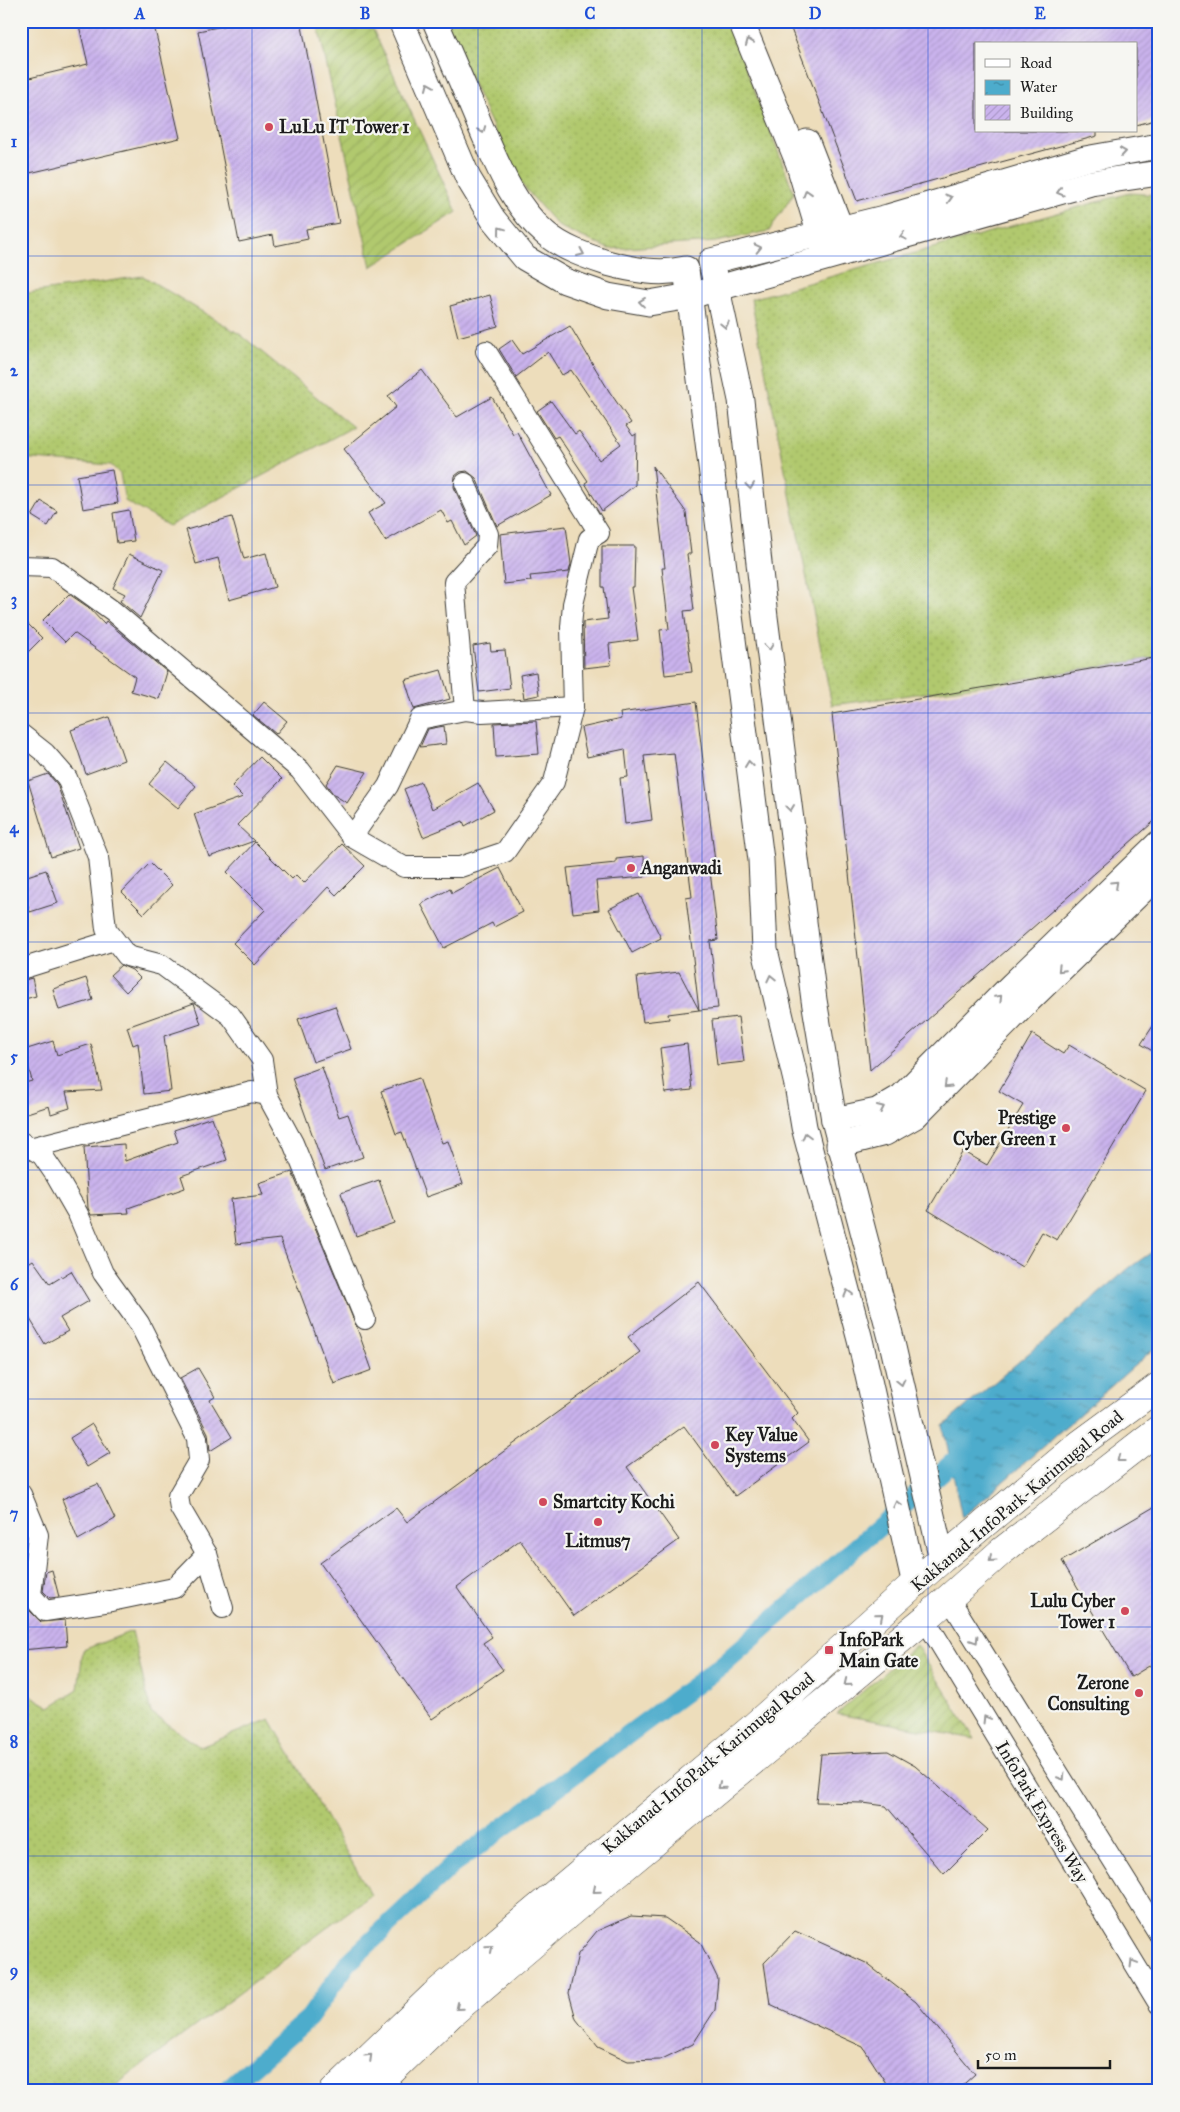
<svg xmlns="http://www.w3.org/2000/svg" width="1180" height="2112" viewBox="0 0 1180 2112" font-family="'IM FELL Great Primer',serif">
<defs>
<pattern id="grass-dots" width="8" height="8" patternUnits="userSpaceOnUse" patternTransform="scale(1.25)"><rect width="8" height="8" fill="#b1c96e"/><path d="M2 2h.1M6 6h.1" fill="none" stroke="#98ac5f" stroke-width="1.8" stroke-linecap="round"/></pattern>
<pattern id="garden-furrows" width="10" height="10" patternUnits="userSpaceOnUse" patternTransform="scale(1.25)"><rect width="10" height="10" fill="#b1c96e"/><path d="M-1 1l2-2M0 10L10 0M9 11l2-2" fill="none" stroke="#98ac5f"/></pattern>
<pattern id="water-ripples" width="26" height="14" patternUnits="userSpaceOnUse" patternTransform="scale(1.25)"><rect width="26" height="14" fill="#4daccc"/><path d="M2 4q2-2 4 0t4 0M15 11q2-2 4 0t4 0" fill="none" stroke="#3f8ba5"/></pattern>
<pattern id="building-hatch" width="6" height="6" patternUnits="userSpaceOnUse" patternTransform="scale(1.25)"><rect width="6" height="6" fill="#cab3ed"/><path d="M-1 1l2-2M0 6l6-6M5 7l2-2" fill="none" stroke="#ad99cb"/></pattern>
</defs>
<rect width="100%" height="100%" fill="#f6f6f2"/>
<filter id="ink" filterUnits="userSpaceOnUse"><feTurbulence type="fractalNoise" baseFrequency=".02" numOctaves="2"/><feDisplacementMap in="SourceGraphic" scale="10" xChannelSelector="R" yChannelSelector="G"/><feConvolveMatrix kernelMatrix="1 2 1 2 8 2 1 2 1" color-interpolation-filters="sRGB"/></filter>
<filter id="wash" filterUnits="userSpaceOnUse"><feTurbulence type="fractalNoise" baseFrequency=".0096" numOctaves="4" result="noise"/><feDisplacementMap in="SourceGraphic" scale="20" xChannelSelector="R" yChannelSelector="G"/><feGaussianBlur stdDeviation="1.12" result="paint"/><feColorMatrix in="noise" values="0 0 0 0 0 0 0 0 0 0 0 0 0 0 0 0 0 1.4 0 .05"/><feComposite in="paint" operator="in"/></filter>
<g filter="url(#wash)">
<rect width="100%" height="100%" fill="#edddbb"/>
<!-- grass -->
<g fill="url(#grass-dots)" stroke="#667245">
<path d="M 444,21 L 728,21 L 794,193 L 769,231 L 715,242 L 609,249 L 558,226 L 517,179 Z"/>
<path d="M 1129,193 L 1159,195 L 1159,657 L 986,685 L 832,705 L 751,299 Z"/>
<path d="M 143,276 L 241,335 L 353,427 L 169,526 L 125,501 L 120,474 L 111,465 L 21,458 L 21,294 Z"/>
<path d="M 132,1631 L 151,1713 L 200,1747 L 270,1719 L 371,1895 L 108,2091 L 21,2091 L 21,1690 L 50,1707 L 78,1689 L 83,1650 Z"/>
</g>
<!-- garden -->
<g fill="url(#garden-furrows)" stroke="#667245">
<path d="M 317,21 L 369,21 L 457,212 L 371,267 Z"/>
<path d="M 916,1645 L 975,1739 L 837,1714 Z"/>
</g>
<!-- water -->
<path fill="url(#water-ripples)" stroke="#346474" d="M 1159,1247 L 1159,1344 L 962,1518 L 943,1426 L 1129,1268 Z"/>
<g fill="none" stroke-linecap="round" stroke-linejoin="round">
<!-- canal -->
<path stroke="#4daccc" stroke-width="19" d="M 225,2091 L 309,2018 L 348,1963 L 451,1866 L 722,1665 L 969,1448"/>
</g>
<g id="blocks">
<!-- building -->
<g fill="url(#building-hatch)">
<path d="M 78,21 L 153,21 L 180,138 L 21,175 L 21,80 L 88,64 Z"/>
<path d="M 248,21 L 301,21 L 339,223 L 306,229 L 308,239 L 275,246 L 273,235 L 239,242 L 198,31 Z"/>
<path d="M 788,21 L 1159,21 L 1159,119 L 1136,125 L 1136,44 L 976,44 L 976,131 L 1097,131 L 1097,136 L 857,201 Z"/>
<path d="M 490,295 L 498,326 L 458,337 L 450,306 Z"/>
<path d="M 570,326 L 609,391 L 631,423 L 626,426 L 633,436 L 636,434 L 635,485 L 602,511 L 585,483 L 588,481 L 558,436 L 554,438 L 537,411 L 551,401 L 575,434 L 579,431 L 599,460 L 621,444 L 571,370 L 562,375 L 548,352 L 516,377 L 499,349 L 512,340 L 522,354 Z"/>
<path d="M 422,370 L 457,417 L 492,397 L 513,434 L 517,432 L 551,495 L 497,526 L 476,478 L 467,471 L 460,472 L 455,476 L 454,487 L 476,536 L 464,545 L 452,521 L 448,523 L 441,510 L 385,541 L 368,513 L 386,503 L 344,449 L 396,407 L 388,396 Z"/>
<path d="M 653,466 L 686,512 L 691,554 L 687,554 L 694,610 L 684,611 L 692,672 L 665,675 L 660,630 L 669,629 L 662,568 L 665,568 Z"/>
<path d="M 112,470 L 118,503 L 83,509 L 77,476 Z"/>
<path d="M 41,501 L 57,511 L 48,526 L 32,516 Z"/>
<path d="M 129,510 L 134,541 L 117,543 L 113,513 Z"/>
<path d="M 232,517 L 244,559 L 266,553 L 275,587 L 229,600 L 218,558 L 196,564 L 186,530 Z"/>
<path d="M 566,526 L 571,564 L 569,572 L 530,576 L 531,581 L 504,584 L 500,534 Z"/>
<path d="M 602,546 L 635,546 L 634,587 L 631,587 L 638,640 L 609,644 L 611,665 L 584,668 L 583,622 L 608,619 L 604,587 L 602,587 Z"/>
<path d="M 129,554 L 163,570 L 140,618 L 120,601 L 125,594 L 113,588 Z"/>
<path d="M 69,594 L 88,607 L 104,624 L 106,621 L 167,672 L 159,699 L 131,691 L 135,677 L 74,633 L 65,642 L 43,620 Z"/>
<path d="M 21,617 L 42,638 L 21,659 Z"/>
<path d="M 490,643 L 491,651 L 505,650 L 510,688 L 479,692 L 473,646 Z"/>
<path d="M 1159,657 L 1159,817 L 870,1070 L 832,714 Z"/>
<path d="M 441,670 L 450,699 L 414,709 L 405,680 Z"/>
<path d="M 536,672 L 539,695 L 524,698 L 520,675 Z"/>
<path d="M 264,702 L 287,721 L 276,734 L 253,715 Z"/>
<path d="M 696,702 L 716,870 L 710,871 L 718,940 L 710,941 L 718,1008 L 699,1010 L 686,898 L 692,897 L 674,753 L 644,756 L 652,820 L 625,824 L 620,778 L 628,777 L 625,749 L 587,757 L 581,728 L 621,719 L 620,713 Z"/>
<path d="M 109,717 L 124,760 L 86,774 L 71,730 Z"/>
<path d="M 536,721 L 539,754 L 496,757 L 494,723 Z"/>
<path d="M 444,726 L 446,744 L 420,747 L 428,729 Z"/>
<path d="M 260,757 L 282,779 L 237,825 L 254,841 L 209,857 L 194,814 L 243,797 L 232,786 Z"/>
<path d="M 167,762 L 196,786 L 178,808 L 149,784 Z"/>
<path d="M 338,765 L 367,772 L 347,803 L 334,795 L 326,784 Z"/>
<path d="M 48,774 L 57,784 L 79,848 L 51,857 L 28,781 Z"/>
<path d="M 421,782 L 432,809 L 478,783 L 494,810 L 465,826 L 463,821 L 423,837 L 404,789 Z"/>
<path d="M 255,842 L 292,879 L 296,875 L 304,883 L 342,844 L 365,866 L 336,895 L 328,887 L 255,965 L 233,943 L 265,910 L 227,872 Z"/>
<path d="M 644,856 L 645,877 L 596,881 L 599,910 L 573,913 L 567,868 L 616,863 L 616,859 Z"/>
<path d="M 150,863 L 172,885 L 144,914 L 122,892 Z"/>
<path d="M 500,868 L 523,912 L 494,927 L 492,923 L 444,948 L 421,904 L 450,889 L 452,893 Z"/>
<path d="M 46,870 L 58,903 L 30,912 L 21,886 L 21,878 Z"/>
<path d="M 639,894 L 661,938 L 632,953 L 609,909 Z"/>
<path d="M 121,965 L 132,970 L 140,978 L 126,992 L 110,975 Z"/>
<path d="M 679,972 L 699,1010 L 668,1014 L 669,1019 L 643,1022 L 637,977 Z"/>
<path d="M 32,978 L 36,996 L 21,1000 L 21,981 Z"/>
<path d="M 86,978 L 93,1000 L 59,1010 L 53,989 Z"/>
<path d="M 194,1003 L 201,1024 L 164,1036 L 171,1091 L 144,1094 L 138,1043 L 133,1045 L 127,1027 Z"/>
<path d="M 335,1006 L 351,1049 L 313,1062 L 298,1019 Z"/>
<path d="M 738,1017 L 744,1062 L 717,1065 L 712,1020 Z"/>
<path d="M 1159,1017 L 1159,1055 L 1141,1044 Z"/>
<path d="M 1032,1034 L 1063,1054 L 1069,1045 L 1146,1091 L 1057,1240 L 1042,1232 L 1022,1267 L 928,1210 L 963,1151 L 987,1165 L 1023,1105 L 999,1091 Z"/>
<path d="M 53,1041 L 57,1055 L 91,1044 L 102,1090 L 66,1092 L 70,1108 L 51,1114 L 49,1106 L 21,1115 L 21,1084 L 32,1081 L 24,1050 Z"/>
<path d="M 687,1044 L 692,1090 L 665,1093 L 660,1048 Z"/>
<path d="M 322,1067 L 339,1117 L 348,1114 L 363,1157 L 325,1170 L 292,1078 Z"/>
<path d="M 419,1078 L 442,1143 L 448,1141 L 463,1184 L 426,1197 L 402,1132 L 396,1134 L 381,1091 Z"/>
<path d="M 212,1117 L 227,1160 L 181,1176 L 185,1188 L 128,1208 L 129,1213 L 91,1215 L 88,1208 L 84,1147 L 124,1144 L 125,1161 L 178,1142 L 174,1130 Z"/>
<path d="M 292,1172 L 357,1328 L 372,1370 L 334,1384 L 280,1239 L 236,1244 L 231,1199 L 263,1195 L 259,1183 Z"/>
<path d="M 379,1180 L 394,1223 L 356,1236 L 341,1193 Z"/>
<path d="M 33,1260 L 50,1284 L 71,1271 L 89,1301 L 60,1318 L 68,1331 L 45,1344 L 21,1304 L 21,1268 Z"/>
<path d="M 699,1282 L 798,1413 L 792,1419 L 809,1442 L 735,1496 L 684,1426 L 627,1467 L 679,1540 L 574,1616 L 520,1540 L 457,1587 L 492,1637 L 483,1643 L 503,1670 L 432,1719 L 320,1563 L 396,1508 L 407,1522 L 640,1352 L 628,1337 Z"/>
<path d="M 198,1368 L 215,1397 L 210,1400 L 232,1437 L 210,1451 L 208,1433 L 180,1378 Z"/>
<path d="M 92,1424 L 110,1453 L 87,1467 L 70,1438 Z"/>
<path d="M 98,1484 L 115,1519 L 78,1540 L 62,1499 Z"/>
<path d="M 1159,1504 L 1159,1660 L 1131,1677 L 1062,1561 Z"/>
<path d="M 52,1570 L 59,1597 L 50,1598 L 43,1591 L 46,1572 Z"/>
<path d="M 26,1607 L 41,1622 L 65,1620 L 67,1646 L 21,1650 L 21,1616 L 28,1616 Z"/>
<path d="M 888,1751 L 915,1766 L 988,1830 L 944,1874 L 886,1806 L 863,1803 L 816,1802 L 821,1754 Z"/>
<path d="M 631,1916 L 665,1918 L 700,1942 L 718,1979 L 715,2010 L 693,2044 L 660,2060 L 628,2061 L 598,2047 L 576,2019 L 569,1993 L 578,1954 L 597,1931 Z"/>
<path d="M 795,1931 L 866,1963 L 916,2002 L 975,2074 L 956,2091 L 891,2091 L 863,2047 L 770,2004 L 764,1963 Z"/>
</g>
</g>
</g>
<g filter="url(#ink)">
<use href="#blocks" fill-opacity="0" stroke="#3b3934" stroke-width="1"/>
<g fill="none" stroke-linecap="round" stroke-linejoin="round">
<!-- minor casing -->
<g stroke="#3b3934" stroke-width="22">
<g id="minor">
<path d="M 465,483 L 488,534 L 487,546 L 454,582 L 465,710 L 482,712 L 573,707"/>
<path d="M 21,566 L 52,567 L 113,611 L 300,770 L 352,837 L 404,867 L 460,867 L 505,852 L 554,782 L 573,707 L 571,627 L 573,604 L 589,539 L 599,533 L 486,351"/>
<path d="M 21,734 L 45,753 L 67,778 L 98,857 L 106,929 L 127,956 L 162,965 L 231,1016 L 262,1060 L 267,1095"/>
<path d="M 352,837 L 388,786 L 420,719 L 465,710"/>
<path d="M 21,969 L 114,940"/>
<path d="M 21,1142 L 42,1155 L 55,1174 L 78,1214 L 103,1273 L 139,1323 L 197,1438 L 199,1460 L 178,1496 L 180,1508 L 207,1554 L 223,1608"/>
<path d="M 22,1150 L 252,1092 L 267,1095 L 293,1143 L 365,1319"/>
<path d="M 21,1494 L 38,1535 L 31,1595 L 45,1611 L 111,1601 L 174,1588 L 207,1554"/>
<path d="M 949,1598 L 1159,1934"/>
<path d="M 925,1619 L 1159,2004"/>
</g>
</g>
<!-- tertiary casing -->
<g stroke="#3b3934" stroke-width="27">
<g id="tertiary">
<path d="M 401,21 L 468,178 L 493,219 L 525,258 L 565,281 L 608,296 L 649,303 L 690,296 L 1091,183 L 1159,173"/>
<path d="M 435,21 C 450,55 465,89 479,123 C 496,161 512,205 545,233 C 562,248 586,256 607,263 C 633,270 659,275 686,269 L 761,860 L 765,950 L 797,1085 L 804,1127 L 860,1340 L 915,1585"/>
<path d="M 741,21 L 798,162 L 824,249"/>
<path d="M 807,142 L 847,245"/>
<path d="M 834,1120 L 877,1111 L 901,1097 L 1010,987 L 1159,843"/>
<path d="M 839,1145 L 885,1133 L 915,1116 L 1027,1002 L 1159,874"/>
<path d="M 942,1559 L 890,1334 L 834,1120 L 814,1000 L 765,617 L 741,400 L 711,261 L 888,217 L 1085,159 L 1159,146"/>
</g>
</g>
<!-- secondary casing -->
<g stroke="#3b3934" stroke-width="29">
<g id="secondary">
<path d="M 334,2091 L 434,1995 L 751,1729 L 942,1559 L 1080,1444 L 1159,1386"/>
<path d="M 371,2091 L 451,2014 L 593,1893 L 925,1619 L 1002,1551 L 1159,1429"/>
</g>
</g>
<!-- minor -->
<use href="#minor" stroke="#fff" stroke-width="20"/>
<!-- tertiary -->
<use href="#tertiary" stroke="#fff" stroke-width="25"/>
<!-- secondary -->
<use href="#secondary" stroke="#fff" stroke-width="28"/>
</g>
<!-- one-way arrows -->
<defs><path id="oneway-chevron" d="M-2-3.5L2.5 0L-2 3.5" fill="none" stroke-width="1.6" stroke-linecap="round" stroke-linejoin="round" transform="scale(1.25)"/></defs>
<g stroke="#999">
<use href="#oneway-chevron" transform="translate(749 42) rotate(-112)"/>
<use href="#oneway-chevron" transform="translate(429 86) rotate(-113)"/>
<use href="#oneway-chevron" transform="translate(482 130) rotate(69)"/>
<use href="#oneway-chevron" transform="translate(1123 152) rotate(-9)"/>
<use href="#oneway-chevron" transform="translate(1060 192) rotate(163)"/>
<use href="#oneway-chevron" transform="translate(807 193) rotate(-107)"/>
<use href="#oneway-chevron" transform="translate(949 198) rotate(-17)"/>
<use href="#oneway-chevron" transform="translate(501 230) rotate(-127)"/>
<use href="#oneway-chevron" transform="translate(903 236) rotate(165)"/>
<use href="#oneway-chevron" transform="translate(758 248) rotate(-13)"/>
<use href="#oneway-chevron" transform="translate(581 253) rotate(24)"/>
<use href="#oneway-chevron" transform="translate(642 302) rotate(-173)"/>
<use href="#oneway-chevron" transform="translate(725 325) rotate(78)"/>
<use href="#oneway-chevron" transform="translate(750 486) rotate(84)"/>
<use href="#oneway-chevron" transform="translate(769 647) rotate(83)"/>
<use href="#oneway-chevron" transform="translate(749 764) rotate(-97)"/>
<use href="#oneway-chevron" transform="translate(790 808) rotate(83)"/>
<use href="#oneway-chevron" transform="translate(1115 884) rotate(-43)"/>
<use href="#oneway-chevron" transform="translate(1061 969) rotate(135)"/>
<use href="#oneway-chevron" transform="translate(771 978) rotate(-103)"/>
<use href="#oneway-chevron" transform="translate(999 998) rotate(-46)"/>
<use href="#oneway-chevron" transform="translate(947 1085) rotate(136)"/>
<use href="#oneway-chevron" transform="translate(881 1108) rotate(-25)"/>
<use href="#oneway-chevron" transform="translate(806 1136) rotate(-105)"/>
<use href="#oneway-chevron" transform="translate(848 1293) rotate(-105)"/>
<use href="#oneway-chevron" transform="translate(901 1382) rotate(77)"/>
<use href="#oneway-chevron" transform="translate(1120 1459) rotate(142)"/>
<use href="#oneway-chevron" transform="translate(897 1504) rotate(-103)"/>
<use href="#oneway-chevron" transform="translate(992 1559) rotate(138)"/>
<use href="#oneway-chevron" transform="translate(880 1616) rotate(-41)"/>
<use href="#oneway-chevron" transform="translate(975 1640) rotate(58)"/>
<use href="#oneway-chevron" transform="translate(847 1683) rotate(141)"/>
<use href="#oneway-chevron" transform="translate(986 1719) rotate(-121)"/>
<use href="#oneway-chevron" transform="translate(1062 1777) rotate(58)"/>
<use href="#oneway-chevron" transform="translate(721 1786) rotate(140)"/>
<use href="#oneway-chevron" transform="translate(596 1890) rotate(140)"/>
<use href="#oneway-chevron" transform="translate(490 1948) rotate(-40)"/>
<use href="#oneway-chevron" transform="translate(1133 1963) rotate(-121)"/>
<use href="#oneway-chevron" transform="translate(459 2007) rotate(140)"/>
<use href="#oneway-chevron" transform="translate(369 2057) rotate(-44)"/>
</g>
</g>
<!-- grid -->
<path fill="none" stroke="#1d4ed8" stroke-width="1" stroke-opacity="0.55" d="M 252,21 L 252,2091M 478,21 L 478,2091M 702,21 L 702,2091M 928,21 L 928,2091M 21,256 L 1159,256M 21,485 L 1159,485M 21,713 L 1159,713M 21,942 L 1159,942M 21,1170 L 1159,1170M 21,1399 L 1159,1399M 21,1627 L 1159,1627M 21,1856 L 1159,1856"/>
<!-- markers -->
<g fill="#d1495b" stroke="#f6f6f2" stroke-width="2">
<circle cx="269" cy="127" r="5"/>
<circle cx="631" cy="868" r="5"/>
<circle cx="1066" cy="1128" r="5"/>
<circle cx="715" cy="1445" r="5"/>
<circle cx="543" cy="1502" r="5"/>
<circle cx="598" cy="1522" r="5"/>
<circle cx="1125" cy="1611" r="5"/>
<rect x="824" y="1645" width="10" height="10" rx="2.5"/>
<circle cx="1139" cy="1693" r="5"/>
</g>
<g text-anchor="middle" stroke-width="4.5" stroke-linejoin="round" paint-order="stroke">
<!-- poi labels -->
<g font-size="18" font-weight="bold" fill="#1c1c1c" stroke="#f6f6f2" text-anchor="start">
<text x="279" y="133">LuLu IT Tower 1</text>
<text x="641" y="874">Anganwadi</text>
<text x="1056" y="1124" text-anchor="end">Prestige<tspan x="1056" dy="21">Cyber Green 1</tspan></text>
<text x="725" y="1441">Key Value<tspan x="725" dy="21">Systems</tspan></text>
<text x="553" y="1508">Smartcity Kochi</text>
<text x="598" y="1547" text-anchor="middle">Litmus7</text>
<text x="1115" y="1607" text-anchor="end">Lulu Cyber<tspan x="1115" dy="21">Tower 1</tspan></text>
<text x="839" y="1646">InfoPark<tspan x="839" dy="21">Main Gate</tspan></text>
<text x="1129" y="1689" text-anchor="end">Zerone<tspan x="1129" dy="21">Consulting</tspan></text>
</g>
<!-- street labels -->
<g font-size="18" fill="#1c1c1c" stroke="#f6f6f2">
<text transform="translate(1017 1501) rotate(-40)" y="6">Kakkanad-InfoPark-Karimugal Road</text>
<text transform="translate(708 1763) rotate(-40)" y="6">Kakkanad-InfoPark-Karimugal Road</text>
<text transform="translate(1042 1812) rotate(59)" y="6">InfoPark Express Way</text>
</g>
</g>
<!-- margin -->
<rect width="1180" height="2112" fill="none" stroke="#f6f6f2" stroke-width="55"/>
<!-- legend -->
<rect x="975" y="42" width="162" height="90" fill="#f6f6f2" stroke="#9f9f9c"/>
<rect x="985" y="59" width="25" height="8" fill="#ffffff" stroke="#9f9f9c"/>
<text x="1020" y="68" font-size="15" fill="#1c1c1c">Road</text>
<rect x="985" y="80" width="25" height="15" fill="url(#water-ripples)" stroke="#9f9f9c"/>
<text x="1020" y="92" font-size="15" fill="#1c1c1c">Water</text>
<rect x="985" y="105" width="25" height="15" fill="url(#building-hatch)" stroke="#9f9f9c"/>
<text x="1020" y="118" font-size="15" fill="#1c1c1c">Building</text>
<!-- scale -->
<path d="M978 2060v8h132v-8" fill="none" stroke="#1c1c1c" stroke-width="2.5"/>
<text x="985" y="2060" font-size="15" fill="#1c1c1c" stroke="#f6f6f2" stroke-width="4" paint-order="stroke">50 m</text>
<rect x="28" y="28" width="1124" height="2056" fill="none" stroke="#1d4ed8" stroke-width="2"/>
<g font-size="16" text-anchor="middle" font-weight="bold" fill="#1d4ed8">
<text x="140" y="19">A</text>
<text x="365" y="19">B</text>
<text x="590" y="19">C</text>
<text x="815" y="19">D</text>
<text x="1040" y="19">E</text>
<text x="14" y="147">1</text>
<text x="14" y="376">2</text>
<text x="14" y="605">3</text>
<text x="14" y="833">4</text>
<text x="14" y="1062">5</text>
<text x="14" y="1290">6</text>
<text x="14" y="1519">7</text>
<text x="14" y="1747">8</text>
<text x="14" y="1976">9</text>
</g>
</svg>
